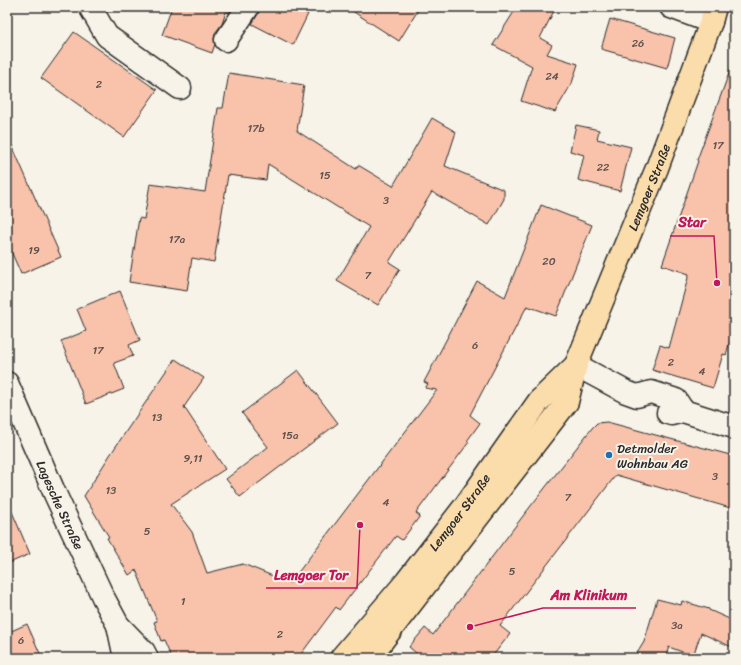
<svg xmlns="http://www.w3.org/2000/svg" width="741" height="665" viewBox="0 0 741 665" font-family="Sriracha,sans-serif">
<rect width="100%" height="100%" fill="#f7f3e8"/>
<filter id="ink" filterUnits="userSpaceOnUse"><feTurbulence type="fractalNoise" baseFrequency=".025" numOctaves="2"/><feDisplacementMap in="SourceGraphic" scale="8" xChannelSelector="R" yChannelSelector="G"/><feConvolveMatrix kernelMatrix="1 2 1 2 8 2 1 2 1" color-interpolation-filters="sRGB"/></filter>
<g filter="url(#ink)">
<!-- building -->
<g fill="#f8c2ab" stroke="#2b2b2b">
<path d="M 172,7 L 233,7 L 229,13 L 226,12 L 222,24 L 215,33 L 214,39 L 215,44 L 212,53 L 162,35 Z"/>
<path d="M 260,7 L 294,7 L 308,14 L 293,45 L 252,24 L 258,14 Z"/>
<path d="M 346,7 L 420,7 L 399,41 Z"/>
<path d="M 517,7 L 556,7 L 540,38 L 552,45 L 547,54 L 578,64 L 572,83 L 555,112 L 521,101 L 532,66 L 493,45 Z"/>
<path d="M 610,19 L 675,38 L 667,68 L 601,49 Z"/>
<path d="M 74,32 L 157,90 L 124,137 L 41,78 Z"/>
<path d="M 732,65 L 734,65 L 734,327 L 726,355 L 723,354 L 713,388 L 652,370 L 660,345 L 669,348 L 689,274 L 662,265 L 698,161 L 697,160 Z"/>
<path d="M 229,73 L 304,85 L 297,131 L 356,169 L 358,165 L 393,186 L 432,118 L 456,132 L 445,166 L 504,190 L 504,199 L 489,225 L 432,192 L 389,262 L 400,269 L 378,305 L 337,281 L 369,227 L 268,164 L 266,180 L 228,175 L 214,262 L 192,258 L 187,291 L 129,282 L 139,218 L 144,219 L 150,184 L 205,192 L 218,108 L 223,108 Z"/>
<path d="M 576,125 L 599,130 L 597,139 L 631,147 L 620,191 L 578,180 L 584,155 L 570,151 Z"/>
<path d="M 7,134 L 61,257 L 21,274 L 7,242 Z"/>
<path d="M 541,205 L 592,225 L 556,316 L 527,306 L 470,415 L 480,423 L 467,441 L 469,442 L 416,513 L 420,516 L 402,540 L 396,536 L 339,610 L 336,607 L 298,658 L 172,658 L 164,640 L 161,641 L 154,622 L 157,621 L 136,570 L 129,575 L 107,538 L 109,537 L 84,496 L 110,455 L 175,359 L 204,378 L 184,407 L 225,469 L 171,504 L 192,532 L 207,573 L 243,564 L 290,583 L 437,390 L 425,388 L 428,384 L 424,382 L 477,281 L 505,297 Z"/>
<path d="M 120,291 L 140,340 L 129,345 L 133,356 L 114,363 L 124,389 L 86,404 L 61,341 L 86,331 L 77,309 Z"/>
<path d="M 298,370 L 338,423 L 240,497 L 226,479 L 268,447 L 242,413 Z"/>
<path d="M 607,422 L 734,456 L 734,509 L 616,475 L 500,626 L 510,634 L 491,658 L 422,658 L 409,647 L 425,628 L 433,635 L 523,516 L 592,428 L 597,423 Z"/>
<path d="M 7,500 L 30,554 L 7,564 Z"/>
<path d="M 657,599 L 681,605 L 682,601 L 709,609 L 709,610 L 734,621 L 734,648 L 701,633 L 693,656 L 669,647 L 665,658 L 634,658 L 644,642 Z"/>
<path d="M 27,624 L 42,658 L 7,658 L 7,633 Z"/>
</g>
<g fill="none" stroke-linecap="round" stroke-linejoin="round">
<!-- minor casing -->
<g stroke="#2b2b2b" stroke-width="25">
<g id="minor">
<path d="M 90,7 L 107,36 L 180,88"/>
<path d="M 671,7 L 711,22"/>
<path d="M 226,40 L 248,7"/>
<path d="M 576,365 L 626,392 L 637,396 L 651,392 L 676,400 L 683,411"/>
<path id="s1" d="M 7,383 L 55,494 L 103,597 L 118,625 L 144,652 L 147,658"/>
<path d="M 668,413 L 671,414 L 683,411 L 734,427"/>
<path d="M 118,625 L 125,658"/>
</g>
</g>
<!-- major casing -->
<g stroke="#2b2b2b" stroke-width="25">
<g id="major">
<path id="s2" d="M 341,658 L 406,582 L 465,506 L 539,401 L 576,365"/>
<path id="s3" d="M 369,658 L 567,402 L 576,365 L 657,168 L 711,22 L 715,7"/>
</g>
</g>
<!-- minor -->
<use href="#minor" stroke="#f7f3e8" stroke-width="22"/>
<!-- major -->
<use href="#major" stroke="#fbddab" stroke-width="22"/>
</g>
</g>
<!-- markers -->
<circle fill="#1f6fb2" stroke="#f7f3e8" stroke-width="1.5" cx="609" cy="455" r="4"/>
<g text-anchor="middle" stroke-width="4" stroke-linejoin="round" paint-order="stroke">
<!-- number labels -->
<g font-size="11" fill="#5e514b">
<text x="638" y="47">26</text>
<text x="552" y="80">24</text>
<text x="99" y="88">2</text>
<text x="256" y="132">17b</text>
<text x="718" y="149">17</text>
<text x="603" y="171">22</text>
<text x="325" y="179">15</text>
<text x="386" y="204">3</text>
<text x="177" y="243">17a</text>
<text x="34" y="254">19</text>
<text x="549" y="265">20</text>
<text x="368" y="279">7</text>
<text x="475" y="349">6</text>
<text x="98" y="354">17</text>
<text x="671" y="366">2</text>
<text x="702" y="375">4</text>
<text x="157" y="421">13</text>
<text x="290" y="439">15a</text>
<text x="193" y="462">9,11</text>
<text x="715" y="480">3</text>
<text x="111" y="494">13</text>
<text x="568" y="501">7</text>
<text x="386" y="506">4</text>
<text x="147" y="535">5</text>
<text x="512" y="575">5</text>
<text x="183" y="605">1</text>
<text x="677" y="629">3a</text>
<text x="280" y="638">2</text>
<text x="21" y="644">6</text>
</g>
<!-- street labels -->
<g font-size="13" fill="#2b2b2b" stroke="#f7f3e8">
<text dy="5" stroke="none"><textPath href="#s3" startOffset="554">Lemgoer Straße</textPath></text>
<text dy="5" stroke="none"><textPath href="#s1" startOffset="133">Lagesche Straße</textPath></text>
<text dy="5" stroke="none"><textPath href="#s2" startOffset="188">Lemgoer Straße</textPath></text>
</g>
<!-- poi labels -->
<g font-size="13" fill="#2b2b2b" stroke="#f7f3e8" text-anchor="start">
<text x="617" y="453">Detmolder<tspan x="617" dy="15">Wohnbau AG</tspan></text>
</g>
</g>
<!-- callouts -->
<path fill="none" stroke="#c2185b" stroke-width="1.5" d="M717 283L714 236H670M360 525L357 588H266M470 627L543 608H636"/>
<g fill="#c2185b" stroke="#f7f3e8" stroke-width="1.5">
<circle cx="717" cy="283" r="4"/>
<circle cx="360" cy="525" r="4"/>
<circle cx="470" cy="627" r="4"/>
</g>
<g font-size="14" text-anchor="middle" font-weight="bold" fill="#c2185b" stroke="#f7f3e8" stroke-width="4" stroke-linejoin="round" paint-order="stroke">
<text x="692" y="227">Star</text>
<text x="311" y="580">Lemgoer Tor</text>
<text x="589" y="600">Am Klinikum</text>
</g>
<!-- margin -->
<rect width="741" height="665" fill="none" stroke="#f7f3e8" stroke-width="24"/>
<rect x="12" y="12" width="717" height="641" fill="none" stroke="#2b2b2b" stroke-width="1.5" filter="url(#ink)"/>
</svg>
